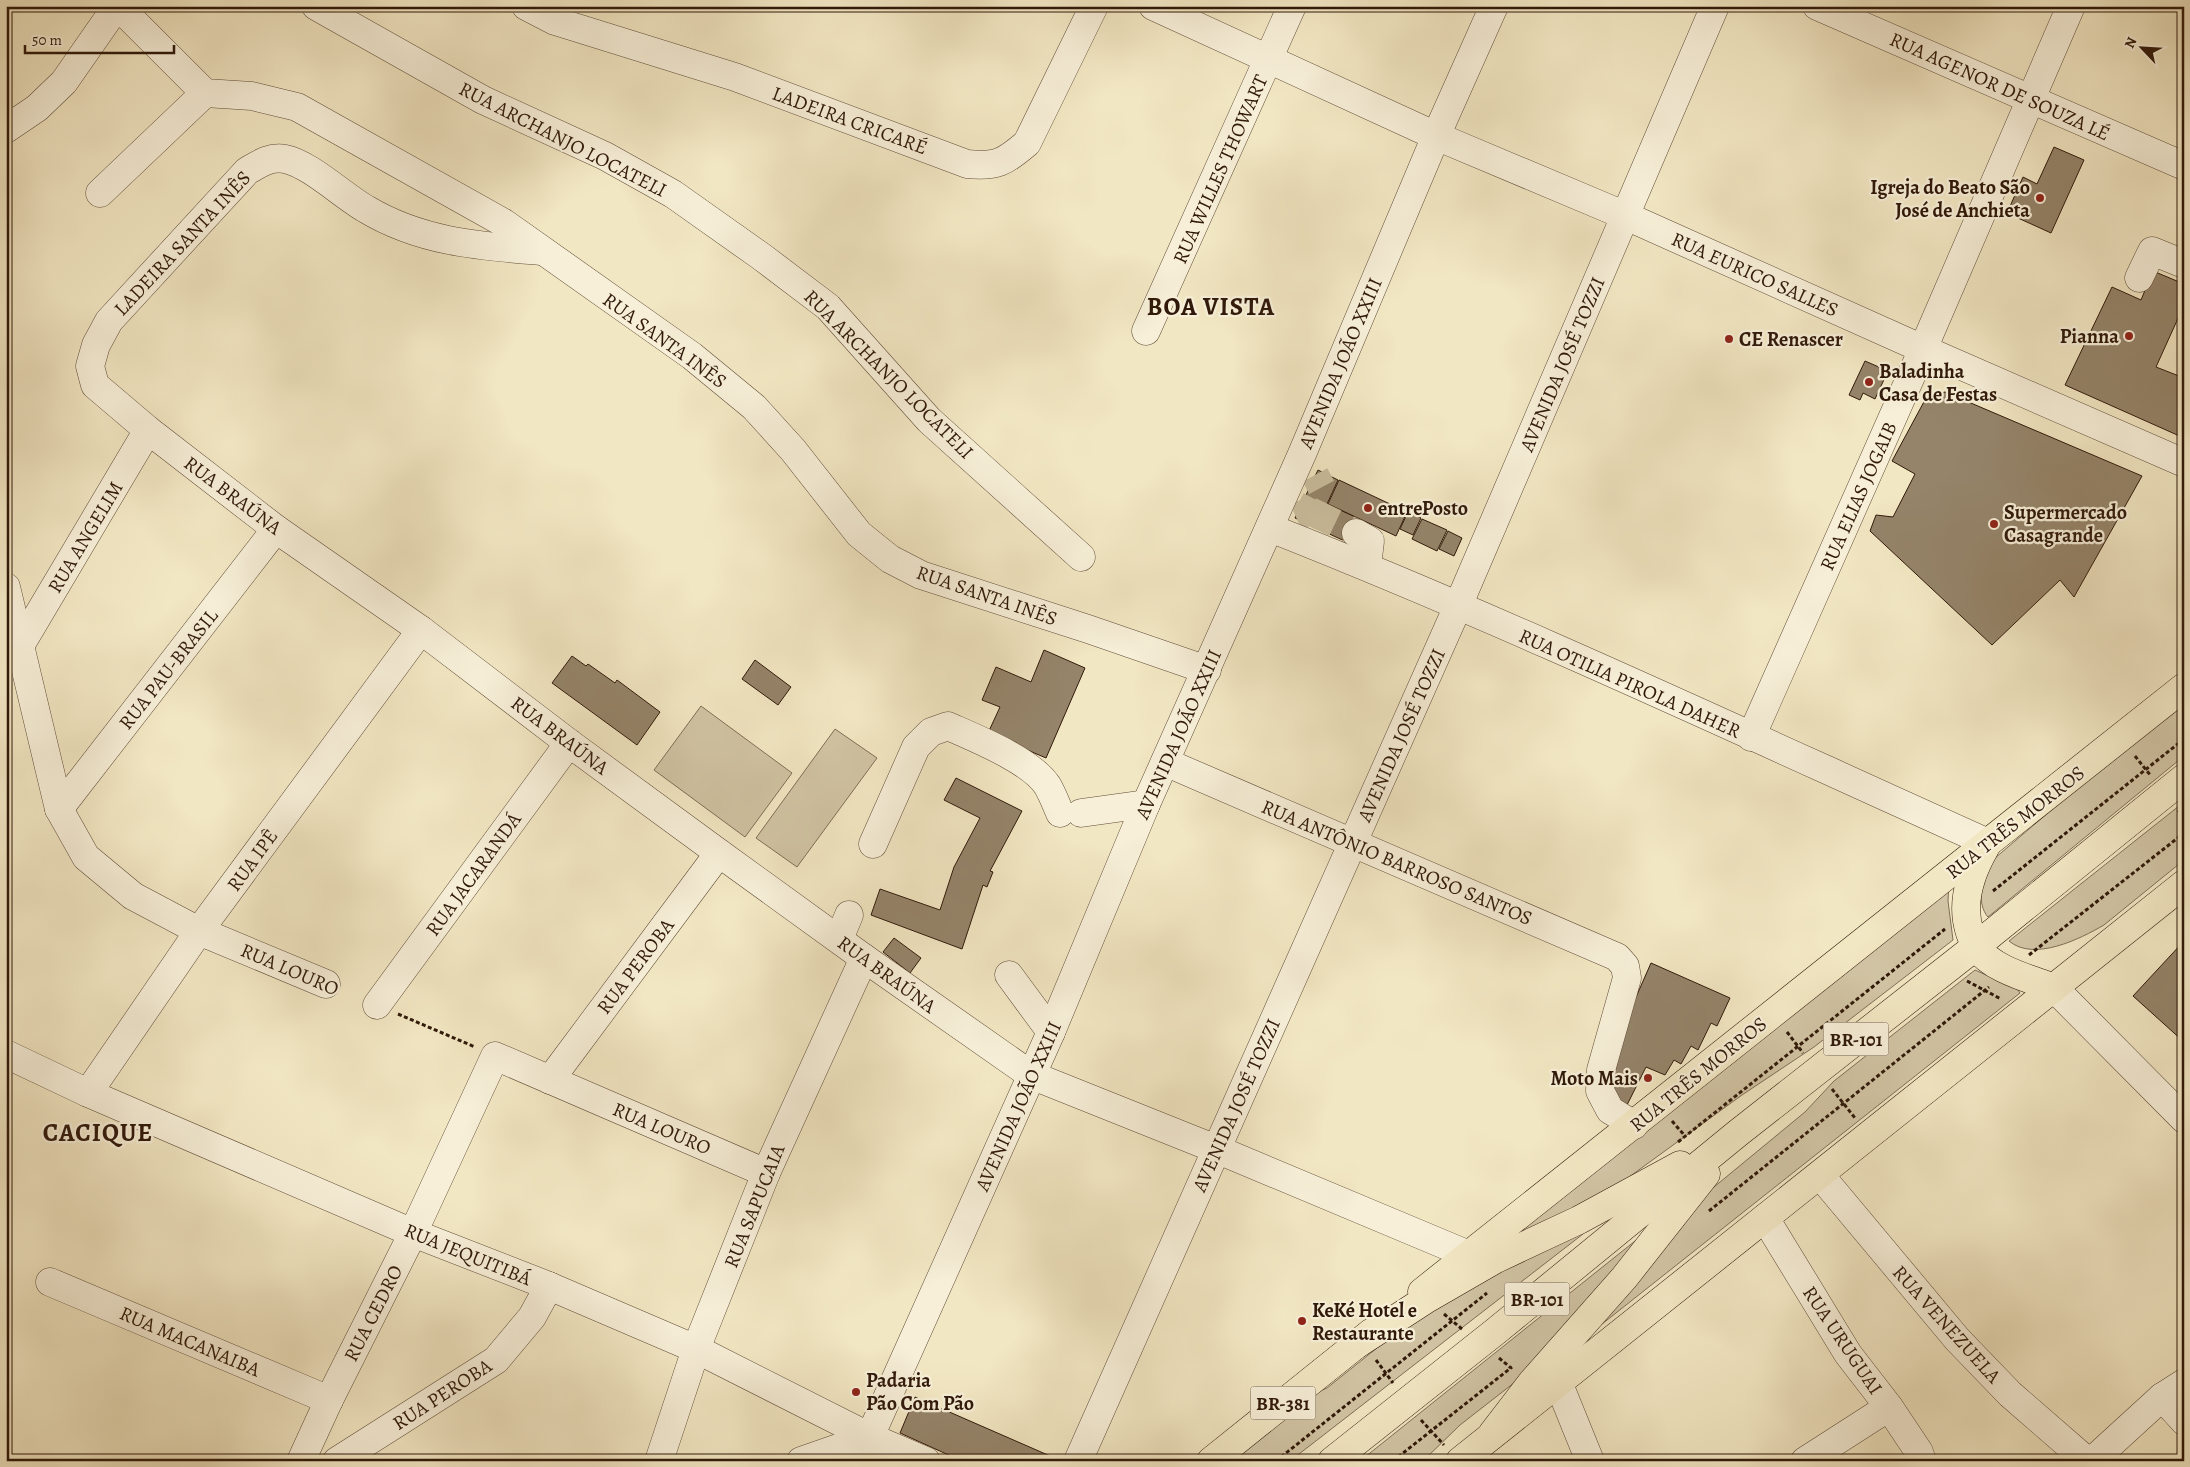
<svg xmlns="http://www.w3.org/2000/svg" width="2190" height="1467" viewBox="0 0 2190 1467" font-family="Alegreya,serif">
<rect width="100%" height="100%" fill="#f2e7c3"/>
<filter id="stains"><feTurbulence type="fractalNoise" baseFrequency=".004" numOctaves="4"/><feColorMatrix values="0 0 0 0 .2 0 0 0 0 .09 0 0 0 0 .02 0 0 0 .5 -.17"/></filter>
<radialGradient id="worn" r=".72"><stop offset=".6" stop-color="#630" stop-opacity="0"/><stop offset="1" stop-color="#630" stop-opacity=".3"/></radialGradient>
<!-- green -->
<g fill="#d1c4a4" stroke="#806e57">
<path d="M 2184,697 L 2184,756 L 1988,917 C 1977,905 1980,877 1988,864 Z"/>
<path d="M 701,706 L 792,773 L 745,837 L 654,770 Z"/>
<path d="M 835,729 L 877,758 L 797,867 L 756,838 Z"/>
<path d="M 2184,802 L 2184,860 L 2104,925 C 2080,939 2034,962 2009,941 Z"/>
<path d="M 1949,882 L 1948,901 L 1953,940 L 1814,1047 L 1742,1095 L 1596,1201 L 1470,1262 Z"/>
<path d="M 1975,970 L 2017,989 L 2020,993 L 1573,1347 L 1691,1206 L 1805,1112 L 1834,1081 Z"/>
<path d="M 1614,1210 L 1290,1461 L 1220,1461 L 1300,1400 L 1327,1388 L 1417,1316 Z"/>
<path d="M 1660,1221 L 1519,1379 L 1460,1425 L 1423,1461 L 1360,1461 Z"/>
</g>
<!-- building -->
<g fill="#95846a" stroke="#30190a">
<path d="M 2054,147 L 2084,160 L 2051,233 L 2007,213 L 2023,177 L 2037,184 Z"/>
<path d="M 2153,271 L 2184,284 L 2184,305 L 2156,367 L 2184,378 L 2184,438 L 2065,385 L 2112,287 L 2141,300 Z"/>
<path d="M 1865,361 L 1888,371 L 1875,399 L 1863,393 L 1860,400 L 1849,395 Z"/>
<path d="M 1945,392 L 2142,476 L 2074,597 L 2060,580 L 1992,645 L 1870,531 L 1876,515 L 1893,517 L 1915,474 L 1892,461 L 1926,398 Z"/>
<path d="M 1318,470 L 1338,480 L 1327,504 L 1362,520 L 1351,544 L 1295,518 Z"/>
<path d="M 1339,480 L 1407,512 L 1396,536 L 1328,504 Z"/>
<path d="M 1408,512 L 1421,518 L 1413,535 L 1400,529 Z"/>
<path d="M 1422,519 L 1447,530 L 1437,551 L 1412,539 Z"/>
<path d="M 1448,531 L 1462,538 L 1454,556 L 1439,549 Z"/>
<path d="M 1044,650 L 1085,668 L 1046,758 L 988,733 L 1000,707 L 982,700 L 996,667 L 1031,682 Z"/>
<path d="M 572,656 L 586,666 L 588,664 L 615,683 L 617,680 L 660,712 L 637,745 L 552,683 Z"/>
<path d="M 755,660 L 791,687 L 778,705 L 742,679 Z"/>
<path d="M 956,778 L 1022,811 L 990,871 L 993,872 L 987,887 L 983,885 L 962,949 L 871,915 L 880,889 L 940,910 L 954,867 L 980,818 L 944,800 Z"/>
<path d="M 894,938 L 921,958 L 910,973 L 883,952 Z"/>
<path d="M 2184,941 L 2184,1042 L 2133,996 Z"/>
<path d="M 1651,963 L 1730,998 L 1717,1026 L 1711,1023 L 1698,1050 L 1691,1046 L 1681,1064 L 1674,1060 L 1665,1075 L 1646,1067 L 1626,1107 L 1610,1089 L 1633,1004 Z"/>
<path d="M 915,1397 L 1057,1459 L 1056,1461 L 962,1461 L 900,1433 Z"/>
</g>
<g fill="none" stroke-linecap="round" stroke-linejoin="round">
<!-- minor-tunnel -->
<g stroke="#cbbe9e" stroke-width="28" stroke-dasharray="28 14" stroke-linecap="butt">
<path d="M 1310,511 L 1356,533"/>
<path d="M 1296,517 L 1310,511 L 1322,488 L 1315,475"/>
</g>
<!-- minor casing -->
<g stroke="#604c38" stroke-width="29">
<g id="minor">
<path d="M 118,6 L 205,93 L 252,96 L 297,107 L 504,223 L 692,356 L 754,407 L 793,450 L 859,534 L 890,559 L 921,575 L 1088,629 L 1207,670"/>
<path d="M 316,6 L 483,100 L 605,156 L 673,194 L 762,257 L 828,307 L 929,420 L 1081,557"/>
<path d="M 526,6 L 555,21 L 735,77 L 967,164 C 997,167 1005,162 1027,143 L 1094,6"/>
<path d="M 1153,6 L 1436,136 L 1626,216 L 1923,349 L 2184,463"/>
<path d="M 1817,6 L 2184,166"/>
<path d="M 6,129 L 37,108 L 64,82 L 117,6"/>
<path d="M 100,193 L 205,93"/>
<path d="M 541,251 C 479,246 421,242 366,209 C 343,196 310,164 285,159 C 270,156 259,164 247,171 L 109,321 L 96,345 L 90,366 L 95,385 L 148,430 L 276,529 L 421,630 L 569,743 L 719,853 L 864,958 L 1031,1075 L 1216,1149 L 1469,1255"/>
<path d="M 2139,278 L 2152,251 L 2184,264"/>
<path d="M 1146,331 L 1292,6"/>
<path d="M 1270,528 C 1513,624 1750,736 1988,843"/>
<path d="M 1356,533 L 1370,541 L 1367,566"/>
<path d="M 6,587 L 59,809 L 86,857 L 133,896 L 199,931 L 326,984"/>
<path d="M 21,644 L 148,430"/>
<path d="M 1751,737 L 1923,349 L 2071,6"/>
<path d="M 1165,762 L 1617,957 L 1625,966 L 1627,978 L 1601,1070 L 1600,1091 L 1610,1110 L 1634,1125"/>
<path d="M 59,809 L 276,529"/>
<path d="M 1081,813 L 1146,804"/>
<path d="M 873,844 L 916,747 L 931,732 L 948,726 C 975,738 1030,760 1047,785 C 1052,793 1056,804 1060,813"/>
<path d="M 839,939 L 849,915"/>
<path d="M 1009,975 L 1051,1032"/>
<path d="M 2054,988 L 2184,1119"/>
<path d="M 377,1005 L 569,743"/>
<path d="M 6,1054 L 88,1093 L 413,1233 L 549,1286 L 696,1349 L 870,1437 L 926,1461"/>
<path d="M 550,1080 L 719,853"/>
<path d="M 88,1093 L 199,931 L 421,630"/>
<path d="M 1820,1175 L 1957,1339 L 2010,1394 L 2087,1461"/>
<path d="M 1765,1218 L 1848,1354 L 1889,1407 L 1919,1452 L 1922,1461"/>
<path d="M 50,1282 L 329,1400"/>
<path d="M 1558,1382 L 1590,1461"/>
<path d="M 2162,1397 L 2184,1421"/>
<path d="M 301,1461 L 329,1400 L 413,1233 L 495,1056 L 766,1173"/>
<path d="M 337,1461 L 496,1360 L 532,1317 L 549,1286"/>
<path d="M 659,1461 L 696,1349 L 766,1173 L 864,958"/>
<path d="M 801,1461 L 870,1437"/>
<path d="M 859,1461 L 1051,1032 L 1146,804 L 1302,454 L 1436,136 L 1494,6"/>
<path d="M 1078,1461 L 1458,606 L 1715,6"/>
<path d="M 1805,1461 L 1889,1407"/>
<path d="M 2092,1461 L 2162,1397 L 2184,1383"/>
</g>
</g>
<!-- major casing -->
<g stroke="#30190a" stroke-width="29">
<g id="major">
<path d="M 1985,848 C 1970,874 1960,903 1970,933 C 1972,937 1973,943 1976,947 C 1993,970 2028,978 2054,988"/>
<path d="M 1422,1292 L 2184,687"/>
<path d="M 1211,1461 L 1372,1332"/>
<path d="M 1460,1461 L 2184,884"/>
</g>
</g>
<!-- highway casing -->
<g stroke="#30190a" stroke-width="29">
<g id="highway">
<path d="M 1354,1346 L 1425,1300 L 1496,1259 L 1579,1220 L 1680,1165"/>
<path d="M 1492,1434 L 1532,1382 L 1624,1278 L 1706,1174"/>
<path d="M 1332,1461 L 1496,1331 L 1738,1133 L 1975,947 L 2184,778"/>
</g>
</g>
<!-- path -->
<g stroke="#30190a" stroke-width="3" stroke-dasharray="4 2.5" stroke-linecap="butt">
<path d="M 2135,756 L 2151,776"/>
<path d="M 2178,810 L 2184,818"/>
<path d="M 1993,891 L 2184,739"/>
<path d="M 2029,955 L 2184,833"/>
<path d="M 1967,981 L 2001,999"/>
<path d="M 398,1014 L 475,1047"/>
<path d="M 1787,1032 L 1803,1053"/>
<path d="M 1832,1089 L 1855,1118"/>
<path d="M 1672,1121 L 1685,1136"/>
<path d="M 1678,1142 L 1945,929"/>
<path d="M 1709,1211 L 1989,987"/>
<path d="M 1444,1314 L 1462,1329"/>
<path d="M 1499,1358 L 1511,1368"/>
<path d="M 1376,1360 L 1393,1383"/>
<path d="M 1421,1420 L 1444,1445"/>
<path d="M 1276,1461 L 1487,1293"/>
<path d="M 1393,1461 L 1512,1367"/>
</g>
<!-- minor -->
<use href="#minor" stroke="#f7efd8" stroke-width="28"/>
<!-- major -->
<use href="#major" stroke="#f2e7c3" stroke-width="28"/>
<!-- highway -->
<use href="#highway" stroke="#f2e7c3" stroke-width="28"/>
</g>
<!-- markers -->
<g fill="#8f2418" stroke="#f7efd8" stroke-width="2">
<circle cx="2040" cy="198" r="5"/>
<circle cx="2129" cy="336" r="5"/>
<circle cx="1729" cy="339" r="5"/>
<circle cx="1869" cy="382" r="5"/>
<circle cx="1368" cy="508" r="5"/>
<circle cx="1994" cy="524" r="5"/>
<circle cx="1648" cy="1078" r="5"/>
<circle cx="1302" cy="1321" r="5"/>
<circle cx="856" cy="1392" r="5"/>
</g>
<g text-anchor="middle" stroke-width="4.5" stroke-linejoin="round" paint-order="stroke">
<!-- shield labels -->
<g fill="#f7efd8" stroke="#6c5948" stroke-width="1">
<rect x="1823.5" y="1022.5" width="65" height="33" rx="4"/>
<rect x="1504.5" y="1282.5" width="65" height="33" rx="4"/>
<rect x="1250.5" y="1386.5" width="65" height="33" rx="4"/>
</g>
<g font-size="19" font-weight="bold" fill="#30190a">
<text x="1856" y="1046">BR-101</text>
<text x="1537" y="1306">BR-101</text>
<text x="1283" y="1410">BR-381</text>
</g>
<!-- street labels -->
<g font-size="20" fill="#30190a" stroke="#f7efd8">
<text transform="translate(2000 86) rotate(24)" y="7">RUA AGENOR DE SOUZA LÉ</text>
<text transform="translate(850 120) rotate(20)" y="7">LADEIRA CRICARÉ</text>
<text transform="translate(563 139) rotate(27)" y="7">RUA ARCHANJO LOCATELI</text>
<text transform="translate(1220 169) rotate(-66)" y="7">RUA WILLES THOWART</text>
<text transform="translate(182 243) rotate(-47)" y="7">LADEIRA SANTA INÊS</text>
<text transform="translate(1755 274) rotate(24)" y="7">RUA EURICO SALLES</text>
<text transform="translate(665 340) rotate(36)" y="7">RUA SANTA INÊS</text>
<text transform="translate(1340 363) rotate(-67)" y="7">AVENIDA JOÃO XXIII</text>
<text transform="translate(1562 364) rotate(-67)" y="7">AVENIDA JOSÉ TOZZI</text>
<text transform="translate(889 374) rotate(45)" y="7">RUA ARCHANJO LOCATELI</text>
<text transform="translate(233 495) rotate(37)" y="7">RUA BRAÚNA</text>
<text transform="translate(1858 496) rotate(-66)" y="7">RUA ELIAS JOGAIB</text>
<text transform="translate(85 537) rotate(-59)" y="7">RUA ANGELIM</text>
<text transform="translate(987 595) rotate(19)" y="7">RUA SANTA INÊS</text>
<text transform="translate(168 669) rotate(-52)" y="7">RUA PAU-BRASIL</text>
<text transform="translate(1630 683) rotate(24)" y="7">RUA OTILIA PIROLA DAHER</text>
<text transform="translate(1178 734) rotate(-66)" y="7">AVENIDA JOÃO XXIII</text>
<text transform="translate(560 735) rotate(37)" y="7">RUA BRAÚNA</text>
<text transform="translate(1401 735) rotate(-66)" y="7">AVENIDA JOSÉ TOZZI</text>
<text transform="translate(2015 822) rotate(-38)" y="7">RUA TRÊS MORROS</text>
<text transform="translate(252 860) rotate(-54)" y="7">RUA IPÊ</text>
<text transform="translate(1397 862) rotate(23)" y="7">RUA ANTÔNIO BARROSO SANTOS</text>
<text transform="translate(473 874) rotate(-54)" y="7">RUA JACARANDÁ</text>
<text transform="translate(635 966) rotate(-53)" y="7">RUA PEROBA</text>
<text transform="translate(290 969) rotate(23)" y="7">RUA LOURO</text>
<text transform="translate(887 974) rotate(36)" y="7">RUA BRAÚNA</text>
<text transform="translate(1698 1074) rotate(-39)" y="7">RUA TRÊS MORROS</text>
<text transform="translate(1236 1105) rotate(-66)" y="7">AVENIDA JOSÉ TOZZI</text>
<text transform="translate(1018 1106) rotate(-66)" y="7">AVENIDA JOÃO XXIII</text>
<text transform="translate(662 1128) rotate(23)" y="7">RUA LOURO</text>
<text transform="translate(754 1206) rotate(-68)" y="7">RUA SAPUCAIA</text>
<text transform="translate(468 1254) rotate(22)" y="7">RUA JEQUITIBÁ</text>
<text transform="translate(373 1313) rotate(-63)" y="7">RUA CEDRO</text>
<text transform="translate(1947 1324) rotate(48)" y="7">RUA VENEZUELA</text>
<text transform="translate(1843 1340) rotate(56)" y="7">RUA URUGUAI</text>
<text transform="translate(190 1341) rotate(23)" y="7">RUA MACANAIBA</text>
<text transform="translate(442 1394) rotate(-33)" y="7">RUA PEROBA</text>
</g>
<!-- poi labels -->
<g font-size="20" font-weight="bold" fill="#30190a" stroke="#f7efd8" text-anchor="start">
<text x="2030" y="194" text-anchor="end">Igreja do Beato São<tspan x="2030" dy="23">José de Anchieta</tspan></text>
<text x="2119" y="343" text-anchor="end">Pianna</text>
<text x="1739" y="346">CE Renascer</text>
<text x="1879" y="378">Baladinha<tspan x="1879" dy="23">Casa de Festas</tspan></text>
<text x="1378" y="515">entrePosto</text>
<text x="2004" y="519">Supermercado<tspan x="2004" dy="23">Casagrande</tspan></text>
<text x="1638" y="1085" text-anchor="end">Moto Mais</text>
<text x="1312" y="1317">KeKé Hotel e<tspan x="1312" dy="23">Restaurante</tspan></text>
<text x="866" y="1387">Padaria<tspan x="866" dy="23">Pão Com Pão</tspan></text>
</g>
<!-- district labels -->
<g font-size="25" font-weight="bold" letter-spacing="1" fill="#30190a" stroke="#f7efd8">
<text x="1211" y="315">BOA VISTA</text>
<text x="98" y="1141">CACIQUE</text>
</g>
</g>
<!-- margin -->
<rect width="2190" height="1467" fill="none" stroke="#f2e7c3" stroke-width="25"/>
<rect x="8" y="8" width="2175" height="1452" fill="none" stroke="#30190a" stroke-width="2.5"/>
<rect x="12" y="12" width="2165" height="1442" fill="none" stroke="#30190a"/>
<!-- north arrow -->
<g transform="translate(2142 48) rotate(295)" stroke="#f7efd8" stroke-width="4" paint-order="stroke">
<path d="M0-4L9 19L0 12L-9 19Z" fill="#30190a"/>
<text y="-8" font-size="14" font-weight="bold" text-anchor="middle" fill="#30190a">N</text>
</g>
<!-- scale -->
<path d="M25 45v8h149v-8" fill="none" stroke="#30190a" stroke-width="2.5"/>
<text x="32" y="45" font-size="15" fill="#30190a" stroke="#f7efd8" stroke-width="4" paint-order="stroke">50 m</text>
<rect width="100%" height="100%" filter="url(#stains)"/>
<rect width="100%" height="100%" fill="url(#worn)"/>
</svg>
